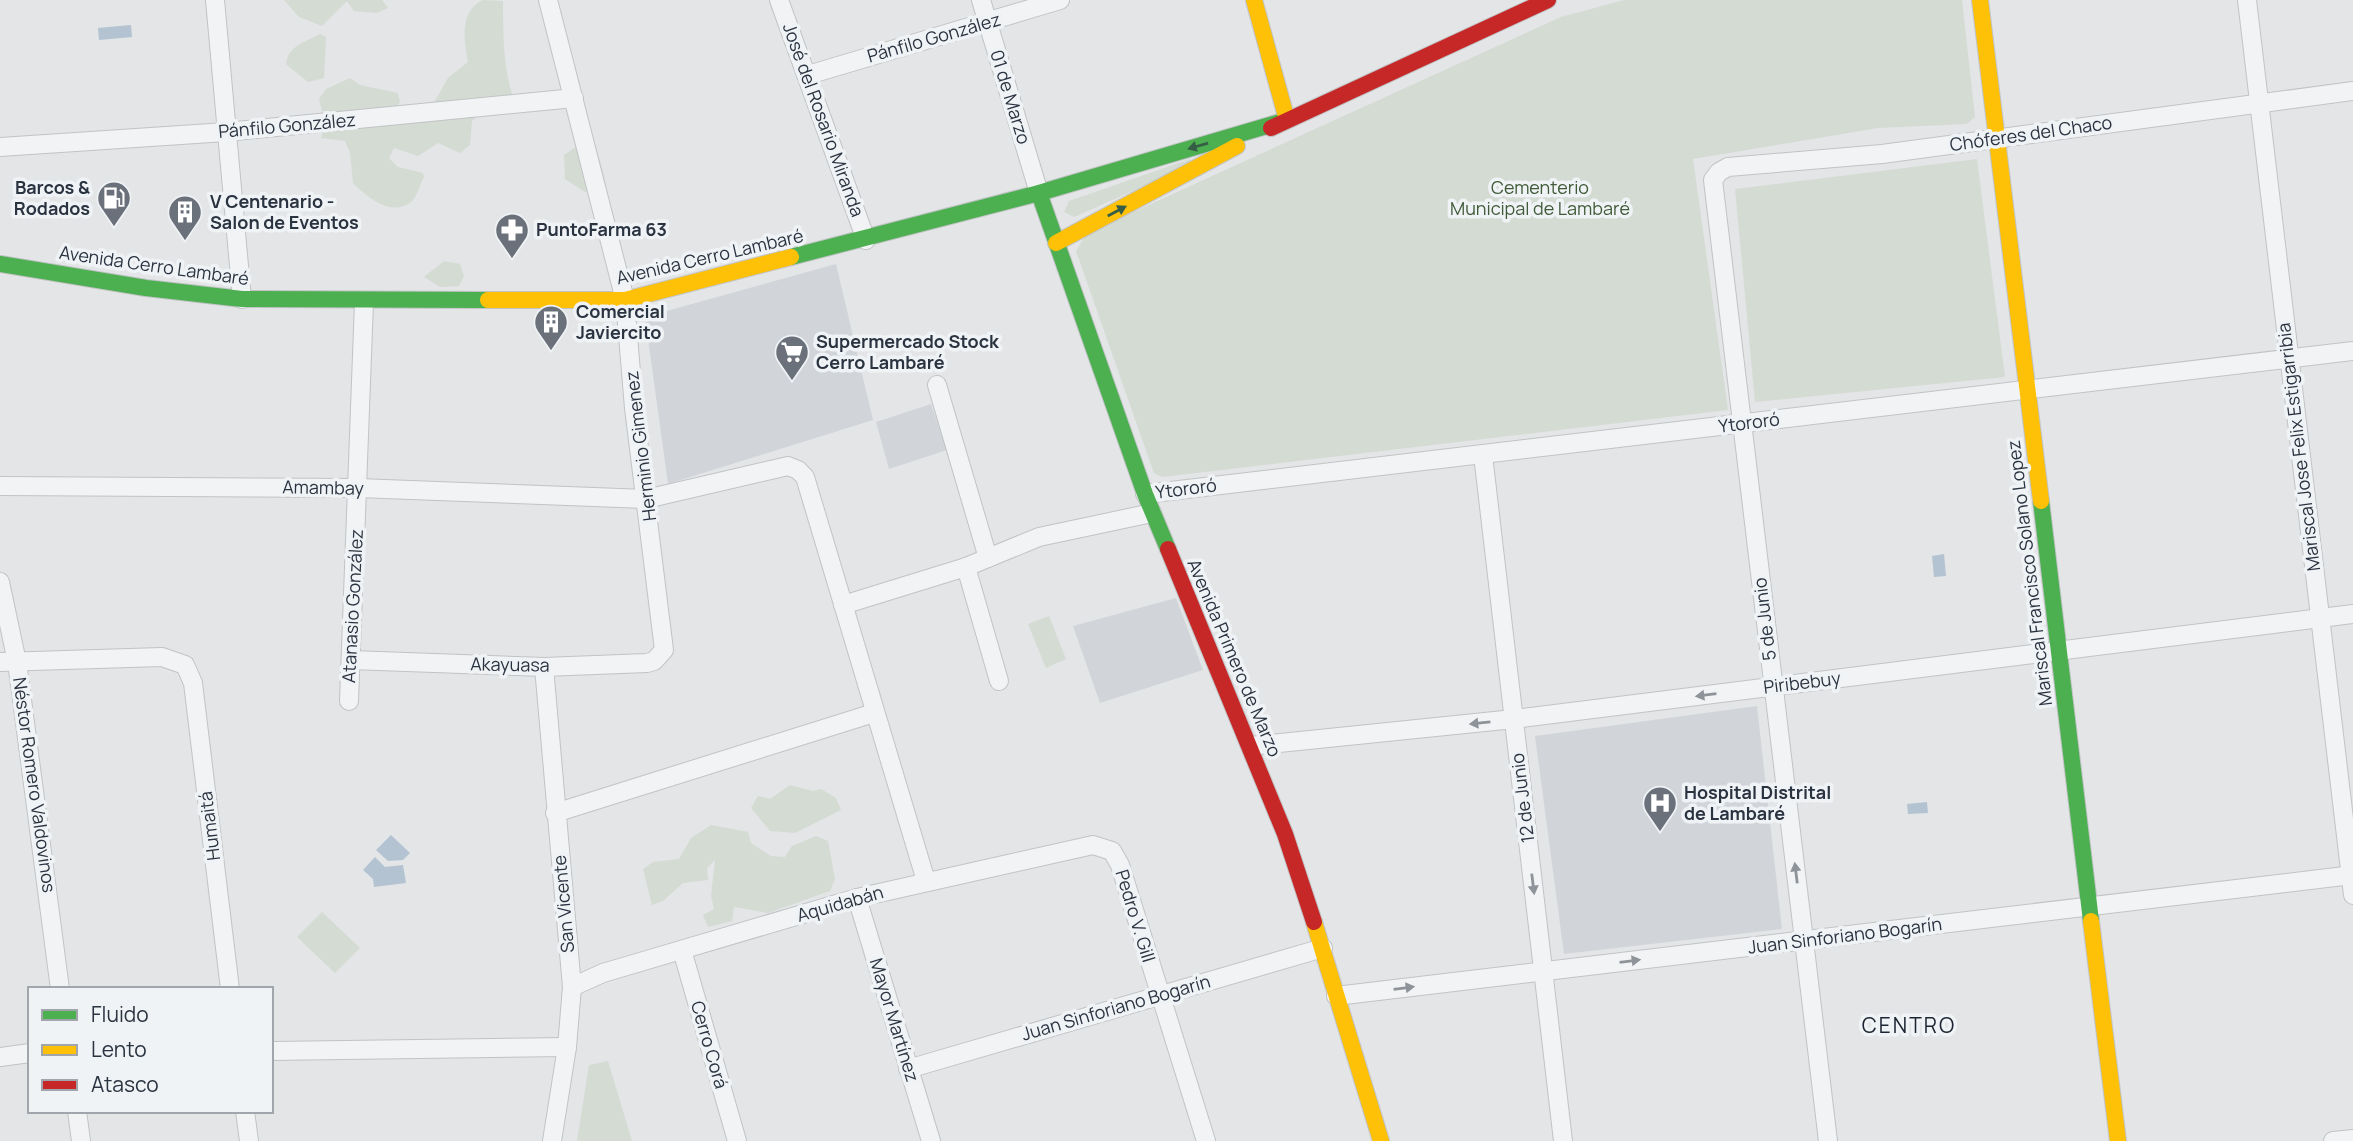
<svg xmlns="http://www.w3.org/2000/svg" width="2353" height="1141" viewBox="0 0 2353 1141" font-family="Manrope,sans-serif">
<rect width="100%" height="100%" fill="#e3e5e7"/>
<!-- built -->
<g fill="#d1d5da">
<path d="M 836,264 L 873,420 L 668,484 L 645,317 Z"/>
<path d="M 931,404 L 947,450 L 889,469 L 876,422 Z"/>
<path d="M 1176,598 L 1203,670 L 1100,703 L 1073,626 Z"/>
<path d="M 1757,706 L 1782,929 L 1564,954 L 1535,736 Z"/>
</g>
<!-- green -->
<g fill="#d4dbd3">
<path d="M 284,0 L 382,0 L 388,8 L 376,13 L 354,11 L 347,1 L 322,26 L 299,17 Z"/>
<path d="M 483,0 L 503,1 C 503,34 503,67 513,97 L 482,112 L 472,121 L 470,145 L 460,153 L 438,143 L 418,156 L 394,148 L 389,158 L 398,167 L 423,173 L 424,177 C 420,184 417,197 411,202 C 391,218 366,196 353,183 L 350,152 L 345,141 L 321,138 L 325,126 L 346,112 L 322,111 L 319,99 L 326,89 L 350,78 L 360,85 L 398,93 L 400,102 L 393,112 L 401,119 L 435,101 L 448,78 L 468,62 C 464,41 459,11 483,0 Z"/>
<path d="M 1624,0 L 1962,0 L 1975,117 L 1967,124 L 1878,128 L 1693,159 L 1728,410 L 1162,477 L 1154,473 L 1076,251 L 1087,233 L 1561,17 Z"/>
<path d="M 320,34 L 326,37 L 324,78 L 308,82 L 286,64 C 288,46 305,42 320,34 Z"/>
<path d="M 585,141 L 596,148 L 605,179 L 585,192 L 565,179 L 564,155 Z"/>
<path d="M 1190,159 L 1192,165 L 1074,217 L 1064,212 L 1069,201 Z"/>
<path d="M 1977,159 L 2005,377 L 1755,402 L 1735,189 Z"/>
<path d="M 444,261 L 460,264 L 464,276 L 459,286 L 440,287 L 424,277 Z"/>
<path d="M 1049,616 L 1066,659 L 1046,668 L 1028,624 Z"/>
<path d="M 790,785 L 813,791 L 821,789 L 836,798 L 841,810 L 795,833 L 770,831 L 751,808 L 758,796 L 770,799 Z"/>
<path d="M 711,825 L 748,832 L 751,843 L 771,856 L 785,857 L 792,846 L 816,836 L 828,841 L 835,879 L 830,891 L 768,913 L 734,907 L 732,921 L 708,927 L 703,915 L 714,909 L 711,896 L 715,860 L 707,868 L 708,880 L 683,883 L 663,901 L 652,905 L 643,869 L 653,862 L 679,859 L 691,838 Z"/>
<path d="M 322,912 L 360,948 L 335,973 L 297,937 Z"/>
<path d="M 608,1061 L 632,1141 L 577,1141 L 589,1065 Z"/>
</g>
<!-- water -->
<g fill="#b3c3d1">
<path d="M 131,25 L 132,37 L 99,40 L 98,28 Z"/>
<path d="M 1944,554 L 1946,576 L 1934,577 L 1932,556 Z"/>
<path d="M 1927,802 L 1928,813 L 1908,814 L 1907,804 Z"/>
<path d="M 391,835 L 410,853 L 403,860 L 388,861 L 376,850 Z"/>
<path d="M 375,857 L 385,867 L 403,865 L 406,883 L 374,887 L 373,879 L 363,870 Z"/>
</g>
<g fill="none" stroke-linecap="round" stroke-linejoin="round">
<!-- street casing -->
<g stroke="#c1c3c5" stroke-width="20">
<g id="street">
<path d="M 215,0 L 242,299"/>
<path d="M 779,0 L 866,240"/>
<path d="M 981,0 L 1039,193"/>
<path d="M 2247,0 L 2353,895"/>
<path d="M 808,75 L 1060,0"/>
<path d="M 0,147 L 226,132 L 574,98"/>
<path d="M 937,385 L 988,558"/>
<path d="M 1483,455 L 1563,1141"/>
<path d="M 0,486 L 358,488 L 646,499 L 788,466 L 798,470 L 805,477 L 926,881"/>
<path d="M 1145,494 L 2353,351"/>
<path d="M 966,567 L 999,681"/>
<path d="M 0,582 L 17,662 L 60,989"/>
<path d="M 843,605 L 966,567 L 1039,537 L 1152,513"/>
<path d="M 351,660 L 544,667 L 647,663 L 654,661 L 664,650 L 634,408 L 625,300 L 548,0"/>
<path d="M 0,662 L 162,657 L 185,665 L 193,683 L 230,989"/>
<path d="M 544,667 L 572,987 L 567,1047 L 552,1141"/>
<path d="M 349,701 L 364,302"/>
<path d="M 1250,746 L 1514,719 L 2353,614"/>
<path d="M 555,813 L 874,713"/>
<path d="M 857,898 L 931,1141"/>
<path d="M 682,950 L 737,1141"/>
<path d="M 572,987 L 603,973 L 857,898 L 1093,845 L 1112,851 L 1120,865 L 1206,1141"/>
<path d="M 1336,996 L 2353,875"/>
<path d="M 271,1051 L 567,1047"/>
<path d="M 0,1057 L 30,1053"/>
<path d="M 908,1069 L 1323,948"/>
<path d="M 77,1111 L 81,1141"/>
<path d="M 245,1111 L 249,1141"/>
<path d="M 1828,1141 L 1713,180 L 1719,172 L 1728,167 L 1882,154 L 2353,91"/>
<path d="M 2333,1141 L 2353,1139"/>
</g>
</g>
<!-- fast casing -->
<g stroke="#c1c3c5" stroke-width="18">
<g id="fast">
<path d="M 1039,193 L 1145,494 L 1168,549"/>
<path d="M 791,257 L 1039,193 L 1287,120"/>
<path d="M 0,264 L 146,288 L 242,299 L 488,300"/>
<path d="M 2041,501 L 2091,921"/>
</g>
</g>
<!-- slow casing -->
<g stroke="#c1c3c5" stroke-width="18">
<g id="slow">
<path d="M 1254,0 L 1287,120"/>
<path d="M 1980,0 L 2041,501"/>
<path d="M 1056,243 L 1237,146"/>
<path d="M 488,300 L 625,300 L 791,257"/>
<path d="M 2091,921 L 2118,1141"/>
<path d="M 1314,922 L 1381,1141"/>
</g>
</g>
<!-- jam casing -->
<g stroke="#c1c3c5" stroke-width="18">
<g id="jam">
<path d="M 1271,128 L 1548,0"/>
<path d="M 1168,549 L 1285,834 L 1314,922"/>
</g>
</g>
<!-- street -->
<use href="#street" stroke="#f1f3f4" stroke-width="18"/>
<!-- fast -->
<use href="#fast" stroke="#4caf50" stroke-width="16"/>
<!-- slow -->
<use href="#slow" stroke="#ffc107" stroke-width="16"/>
<!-- jam -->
<use href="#jam" stroke="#c62828" stroke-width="16"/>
</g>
<!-- one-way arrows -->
<defs><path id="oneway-solid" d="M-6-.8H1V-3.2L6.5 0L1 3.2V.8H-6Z" transform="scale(1.75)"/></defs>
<g fill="#365e46">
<use href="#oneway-solid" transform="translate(1198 146) rotate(164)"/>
<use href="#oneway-solid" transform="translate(1117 211) rotate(-28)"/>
</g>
<g fill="#8e939a">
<use href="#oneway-solid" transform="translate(1706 695) rotate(173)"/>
<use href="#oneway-solid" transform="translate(1480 723) rotate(174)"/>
<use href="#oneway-solid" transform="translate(1796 873) rotate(-97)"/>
<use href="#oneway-solid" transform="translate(1533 884) rotate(83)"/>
<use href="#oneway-solid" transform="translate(1630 961) rotate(-7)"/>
<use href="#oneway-solid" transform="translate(1404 988) rotate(-7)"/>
</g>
<!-- icons -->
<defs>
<g id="fuel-pin" transform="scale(1.75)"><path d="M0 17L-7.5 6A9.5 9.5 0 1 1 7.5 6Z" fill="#6b717a" stroke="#f0f3f6"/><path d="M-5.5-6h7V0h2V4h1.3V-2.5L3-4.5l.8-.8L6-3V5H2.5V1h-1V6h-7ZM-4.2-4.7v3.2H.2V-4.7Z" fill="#fff"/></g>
<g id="building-pin" transform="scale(1.75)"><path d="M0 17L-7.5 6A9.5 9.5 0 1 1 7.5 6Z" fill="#6b717a" stroke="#f0f3f6"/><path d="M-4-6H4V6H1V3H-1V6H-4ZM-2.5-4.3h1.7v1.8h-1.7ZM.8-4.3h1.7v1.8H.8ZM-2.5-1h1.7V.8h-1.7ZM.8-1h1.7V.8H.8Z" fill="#fff"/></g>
<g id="pharmacy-pin" transform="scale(1.75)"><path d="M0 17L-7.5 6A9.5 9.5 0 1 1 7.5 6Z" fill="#6b717a" stroke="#f0f3f6"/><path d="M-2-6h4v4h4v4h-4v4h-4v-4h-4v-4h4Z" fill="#fff"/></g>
<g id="supermarket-pin" transform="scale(1.75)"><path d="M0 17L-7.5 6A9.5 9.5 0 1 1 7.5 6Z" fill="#6b717a" stroke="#f0f3f6"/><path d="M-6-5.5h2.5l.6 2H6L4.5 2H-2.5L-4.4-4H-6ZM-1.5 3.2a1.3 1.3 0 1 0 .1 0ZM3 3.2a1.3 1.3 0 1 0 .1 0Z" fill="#fff"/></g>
<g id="hospital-pin" transform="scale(1.75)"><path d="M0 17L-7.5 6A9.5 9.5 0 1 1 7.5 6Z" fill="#6b717a" stroke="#f0f3f6"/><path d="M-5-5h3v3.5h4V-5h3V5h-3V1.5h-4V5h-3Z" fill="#fff"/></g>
</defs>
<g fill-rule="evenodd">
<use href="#fuel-pin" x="114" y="198"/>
<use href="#building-pin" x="185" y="212"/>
<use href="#pharmacy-pin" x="512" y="230"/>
<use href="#building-pin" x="551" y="322"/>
<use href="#supermarket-pin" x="792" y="352"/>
<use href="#hospital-pin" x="1660" y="803"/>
</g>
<g text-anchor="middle" stroke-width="7" stroke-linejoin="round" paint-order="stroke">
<!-- street labels -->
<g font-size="18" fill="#2a3340" stroke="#f0f3f6">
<text transform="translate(934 38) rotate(-16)" y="6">Pánfilo González</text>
<text transform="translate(1010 97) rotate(73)" y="6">01 de Marzo</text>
<text transform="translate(823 120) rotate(70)" y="6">José del Rosario Miranda</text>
<text transform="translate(287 126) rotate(-5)" y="6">Pánfilo González</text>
<text transform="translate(2031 134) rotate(-8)" y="6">Chóferes del Chaco</text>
<text transform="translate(710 257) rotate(-13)" y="6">Avenida Cerro Lambaré</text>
<text transform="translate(154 266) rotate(8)" y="6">Avenida Cerro Lambaré</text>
<text transform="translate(1749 423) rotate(-7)" y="6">Ytororó</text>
<text transform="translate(641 446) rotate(-97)" y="6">Herminio Gimenez</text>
<text transform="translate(2299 447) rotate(-97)" y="6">Mariscal Jose Felix Estigarribia</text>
<text transform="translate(323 488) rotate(1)" y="6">Amambay</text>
<text transform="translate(1186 489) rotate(-7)" y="6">Ytororó</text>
<text transform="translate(2030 573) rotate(-97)" y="6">Mariscal Francisco Solano Lopez</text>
<text transform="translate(353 606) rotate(-87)" y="6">Atanasio González</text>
<text transform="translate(1765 619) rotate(-97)" y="6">5 de Junio</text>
<text transform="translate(1234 658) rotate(67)" y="6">Avenida Primero de Marzo</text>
<text transform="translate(510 665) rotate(1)" y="6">Akayuasa</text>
<text transform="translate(1802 683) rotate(-7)" y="6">Piribebuy</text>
<text transform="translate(34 785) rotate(82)" y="6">Néstor Romero Valdovinos</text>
<text transform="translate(1523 798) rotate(-97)" y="6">12 de Junio</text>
<text transform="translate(210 826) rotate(-97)" y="6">Humaitá</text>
<text transform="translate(564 904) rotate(-95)" y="6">San Vicente</text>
<text transform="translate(840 904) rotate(-16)" y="6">Aquidabán</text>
<text transform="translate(1135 916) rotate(73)" y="6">Pedro V. Gill</text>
<text transform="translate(1845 936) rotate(-7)" y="6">Juan Sinforiano Bogarín</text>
<text transform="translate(1116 1008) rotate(-16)" y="6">Juan Sinforiano Bogarín</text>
<text transform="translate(894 1020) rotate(73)" y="6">Mayor Martínez</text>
<text transform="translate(709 1045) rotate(74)" y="6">Cerro Corá</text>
</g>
<!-- poi labels -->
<g font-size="18" font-weight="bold" fill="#2a3340" stroke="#f0f3f6" text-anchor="start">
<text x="90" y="194" text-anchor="end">Barcos &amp;<tspan x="90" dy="21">Rodados</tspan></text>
<text x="210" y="208">V Centenario -<tspan x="210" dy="21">Salon de Eventos</tspan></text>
<text x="536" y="236">PuntoFarma 63</text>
<text x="576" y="318">Comercial<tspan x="576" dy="21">Javiercito</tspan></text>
<text x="816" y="348">Supermercado Stock<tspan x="816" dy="21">Cerro Lambaré</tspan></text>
<text x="1684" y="799">Hospital Distrital<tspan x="1684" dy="21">de Lambaré</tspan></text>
</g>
<!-- park labels -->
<g font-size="18" fill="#405b38" stroke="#f0f3f6">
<text x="1540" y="194">Cementerio<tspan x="1540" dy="21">Municipal de Lambaré</tspan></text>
</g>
<!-- quarter labels -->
<g font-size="21" letter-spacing="2" fill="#1c2431" stroke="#f0f3f6">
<text x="1909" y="1033">CENTRO</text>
</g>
</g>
<!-- legend -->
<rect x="28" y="987" width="245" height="126" fill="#f0f3f6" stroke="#a1a6ad" stroke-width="2"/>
<rect x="42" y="1010" width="35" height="10" fill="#4caf50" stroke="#a1a6ad" stroke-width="2"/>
<text x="91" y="1022" font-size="21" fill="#2a3340">Fluido</text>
<rect x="42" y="1045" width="35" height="10" fill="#ffc107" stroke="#a1a6ad" stroke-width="2"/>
<text x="91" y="1057" font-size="21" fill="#2a3340">Lento</text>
<rect x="42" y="1080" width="35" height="10" fill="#c62828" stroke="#a1a6ad" stroke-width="2"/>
<text x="91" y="1092" font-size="21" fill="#2a3340">Atasco</text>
</svg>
